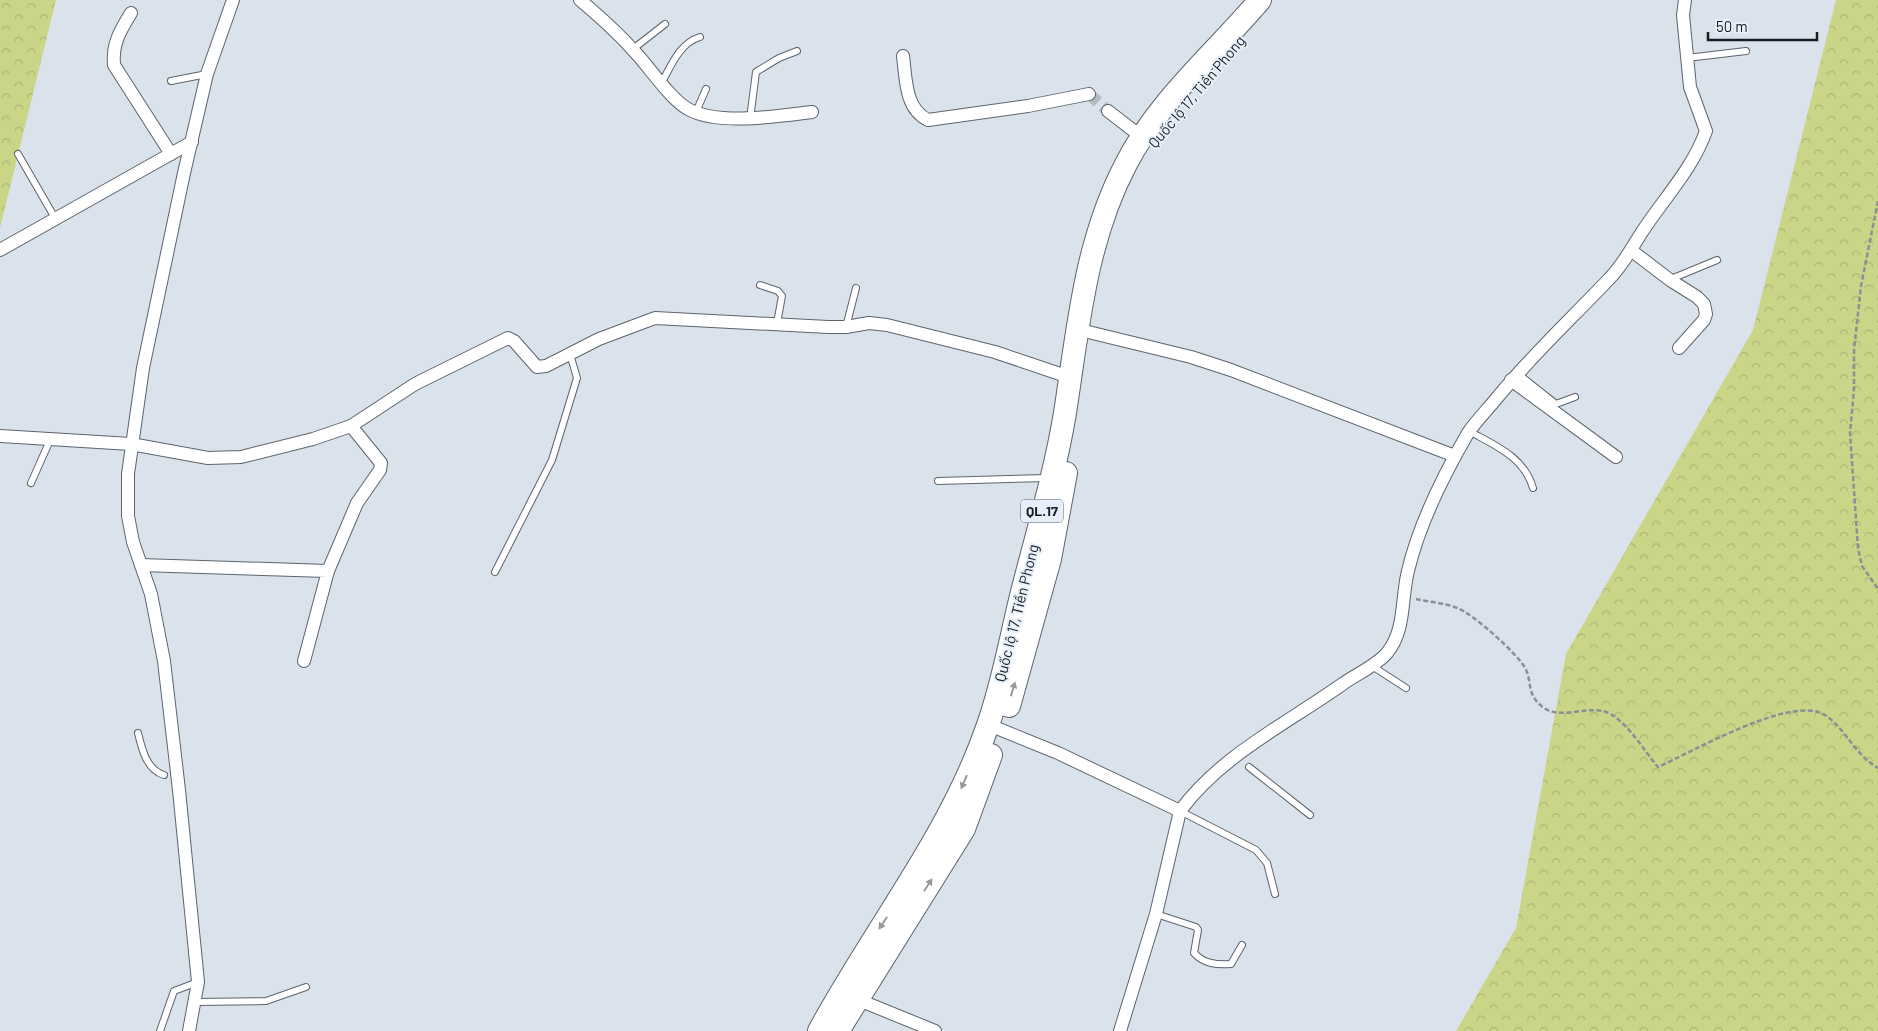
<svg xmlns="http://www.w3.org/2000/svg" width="1878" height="1031" viewBox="0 0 1878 1031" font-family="Barlow,sans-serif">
<defs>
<pattern id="forest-crowns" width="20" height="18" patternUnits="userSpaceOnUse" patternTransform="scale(1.25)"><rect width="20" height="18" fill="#cad587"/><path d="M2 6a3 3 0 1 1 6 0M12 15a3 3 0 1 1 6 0" fill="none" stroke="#adb674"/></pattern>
</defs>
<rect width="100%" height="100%" fill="#dae3ec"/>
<!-- forest -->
<g fill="url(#forest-crowns)">
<path d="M 0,0 L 56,0 L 0,228 Z"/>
<path d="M 1836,0 L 1878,0 L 1878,1031 L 1456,1031 L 1516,928 L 1566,654 L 1753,330 Z"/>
</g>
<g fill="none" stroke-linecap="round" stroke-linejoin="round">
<!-- street-tunnel -->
<path stroke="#b4bbc3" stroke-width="12" stroke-dasharray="12 6" stroke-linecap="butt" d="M 1089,94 L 1108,111"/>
<!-- lane casing -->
<g stroke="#5c646c" stroke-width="8">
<g id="lane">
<path d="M 633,49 L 665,24"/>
<path d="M 1687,58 L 1746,51"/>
<path d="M 171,81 L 207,74"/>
<path d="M 662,82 C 672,64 680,43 700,37"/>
<path d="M 696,112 L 706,89"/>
<path d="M 750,119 L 756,72 L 779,58 L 797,51"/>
<path d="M 18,154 L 55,218"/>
<path d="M 1671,279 L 1717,260"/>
<path d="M 760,285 L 778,291 L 782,296 L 777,323"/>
<path d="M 846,327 L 856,288"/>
<path d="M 1517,373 L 1556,404 L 1575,397"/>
<path d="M 1469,431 C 1496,446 1524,457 1533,488"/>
<path d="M 938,481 L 1047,478"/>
<path d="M 31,483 L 51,438"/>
<path d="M 495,572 L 552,460 L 577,378 L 570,354"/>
<path d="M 1372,666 L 1406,688"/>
<path d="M 138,733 C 142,750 147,770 164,775"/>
<path d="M 1249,767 L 1310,815"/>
<path d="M 1180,811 L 1256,850 L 1267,863 L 1275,894"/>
<path d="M 1156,914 L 1196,927 L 1198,930 L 1194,953 C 1204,964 1217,965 1231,964 L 1242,945"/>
<path d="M 196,1002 L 266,1001 L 306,987"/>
<path d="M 160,1031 L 174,991 L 198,982"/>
</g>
</g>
<!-- street casing -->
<g stroke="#5c646c" stroke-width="14">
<g id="street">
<path d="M 580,0 C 599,16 617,32 633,50 C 649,66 669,98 688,109 C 718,126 779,116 812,112"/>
<path d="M 131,13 C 120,31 112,44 114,65 L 171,154"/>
<path d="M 903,56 C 906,79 905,109 928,120 L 1028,106 L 1089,94"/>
<path d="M 1108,111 L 1143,138"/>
<path d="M 0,250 L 192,142"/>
<path d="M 1632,251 L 1670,280 L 1697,297 L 1704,304 L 1706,314 L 1704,320 L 1679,348"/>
<path d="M 1076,329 L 1191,357 L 1231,370 L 1455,456"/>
<path d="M 1511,380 L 1616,457"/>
<path d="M 0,436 L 131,444 L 208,458 L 241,457 L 313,439 L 351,426 L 415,384 L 508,338 L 514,341 L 537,367 L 546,366 L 599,339 L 655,318 L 828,327 L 846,327 L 869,323 L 887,325 L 995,352 L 1069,377"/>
<path d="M 141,565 L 328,571 L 304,661"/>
<path d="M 328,571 L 357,503 L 380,470 L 381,463 L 351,426"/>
<path d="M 989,725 L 1058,753 L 1180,811"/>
<path d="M 854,998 L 935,1031"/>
<path d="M 189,1031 L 198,982 L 179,790 L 164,661 L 151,594 L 133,542 L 128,516 L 128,474 L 143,368 L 184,173 L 207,74 L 233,0"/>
<path d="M 1120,1031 L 1156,914 L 1180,811 C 1221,755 1288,723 1344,683 C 1357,674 1377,665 1387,653 C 1406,630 1401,598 1408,571 C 1419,524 1443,476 1468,433 C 1476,421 1487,410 1496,399 C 1531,356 1571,319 1609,279 C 1623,265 1631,249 1642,232 C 1664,198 1692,170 1706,131 L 1690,87 L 1683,15 L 1685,0"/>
</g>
</g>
<!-- highway casing -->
<g stroke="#5c646c" stroke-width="24">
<g id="highway">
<path d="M 1009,706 L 1050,559 L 1066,473"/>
<path d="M 819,1031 C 874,929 950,836 988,725 C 1003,683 1011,636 1022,592 C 1037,533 1055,473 1065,413 C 1078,329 1085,242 1126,164 C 1158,101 1215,53 1260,0"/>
<path d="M 838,1031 L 964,829 L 991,755"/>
</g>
</g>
<!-- path -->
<g stroke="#899096" stroke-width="2.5" stroke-dasharray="5 2.5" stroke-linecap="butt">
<path d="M 1878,201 L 1861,286 L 1854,350 L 1854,390 L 1850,433 L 1858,548 L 1862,566 L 1878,589"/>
<path d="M 1416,599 C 1429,602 1445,603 1457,608 C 1472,613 1518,654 1525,668 C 1533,682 1525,694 1544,708 C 1560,719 1584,707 1603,711 C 1624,716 1644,751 1658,767 C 1692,752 1792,694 1825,715 C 1845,728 1855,755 1878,768"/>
</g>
<!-- lane -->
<use href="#lane" stroke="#fff" stroke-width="6"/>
<!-- street -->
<use href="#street" stroke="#fff" stroke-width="12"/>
<!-- highway -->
<use href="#highway" stroke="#fff" stroke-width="22"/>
</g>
<!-- one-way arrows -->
<defs><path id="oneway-solid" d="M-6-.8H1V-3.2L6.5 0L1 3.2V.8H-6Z" transform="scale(1.25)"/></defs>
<g fill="#98999b">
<use href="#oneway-solid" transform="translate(1013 689) rotate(-74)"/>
<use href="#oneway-solid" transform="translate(964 782) rotate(113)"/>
<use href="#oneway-solid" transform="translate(928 885) rotate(-57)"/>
<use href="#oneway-solid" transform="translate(883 923) rotate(123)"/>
</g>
<g text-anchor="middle" stroke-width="4" stroke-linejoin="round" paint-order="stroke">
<!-- shield labels -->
<rect fill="#e7f0fa" stroke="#585c61" stroke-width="1" x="1021" y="499.5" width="42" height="23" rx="4"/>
<g font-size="14" font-weight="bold" fill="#1a1d20">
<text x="1042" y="516">QL.17</text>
</g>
<!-- street labels -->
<g font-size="15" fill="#1a1d20" stroke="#e7f0fa">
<text transform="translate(1197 92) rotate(-50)" y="5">Quốc lộ 17, Tiền Phong</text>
<text transform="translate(1017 613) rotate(-76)" y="5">Quốc lộ 17, Tiền Phong</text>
</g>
</g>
<!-- scale -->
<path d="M1708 32v8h109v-8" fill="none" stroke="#1a1d20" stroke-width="2.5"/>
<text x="1716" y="32" font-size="15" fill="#1a1d20" stroke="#e7f0fa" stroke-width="4" paint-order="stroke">50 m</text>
</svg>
